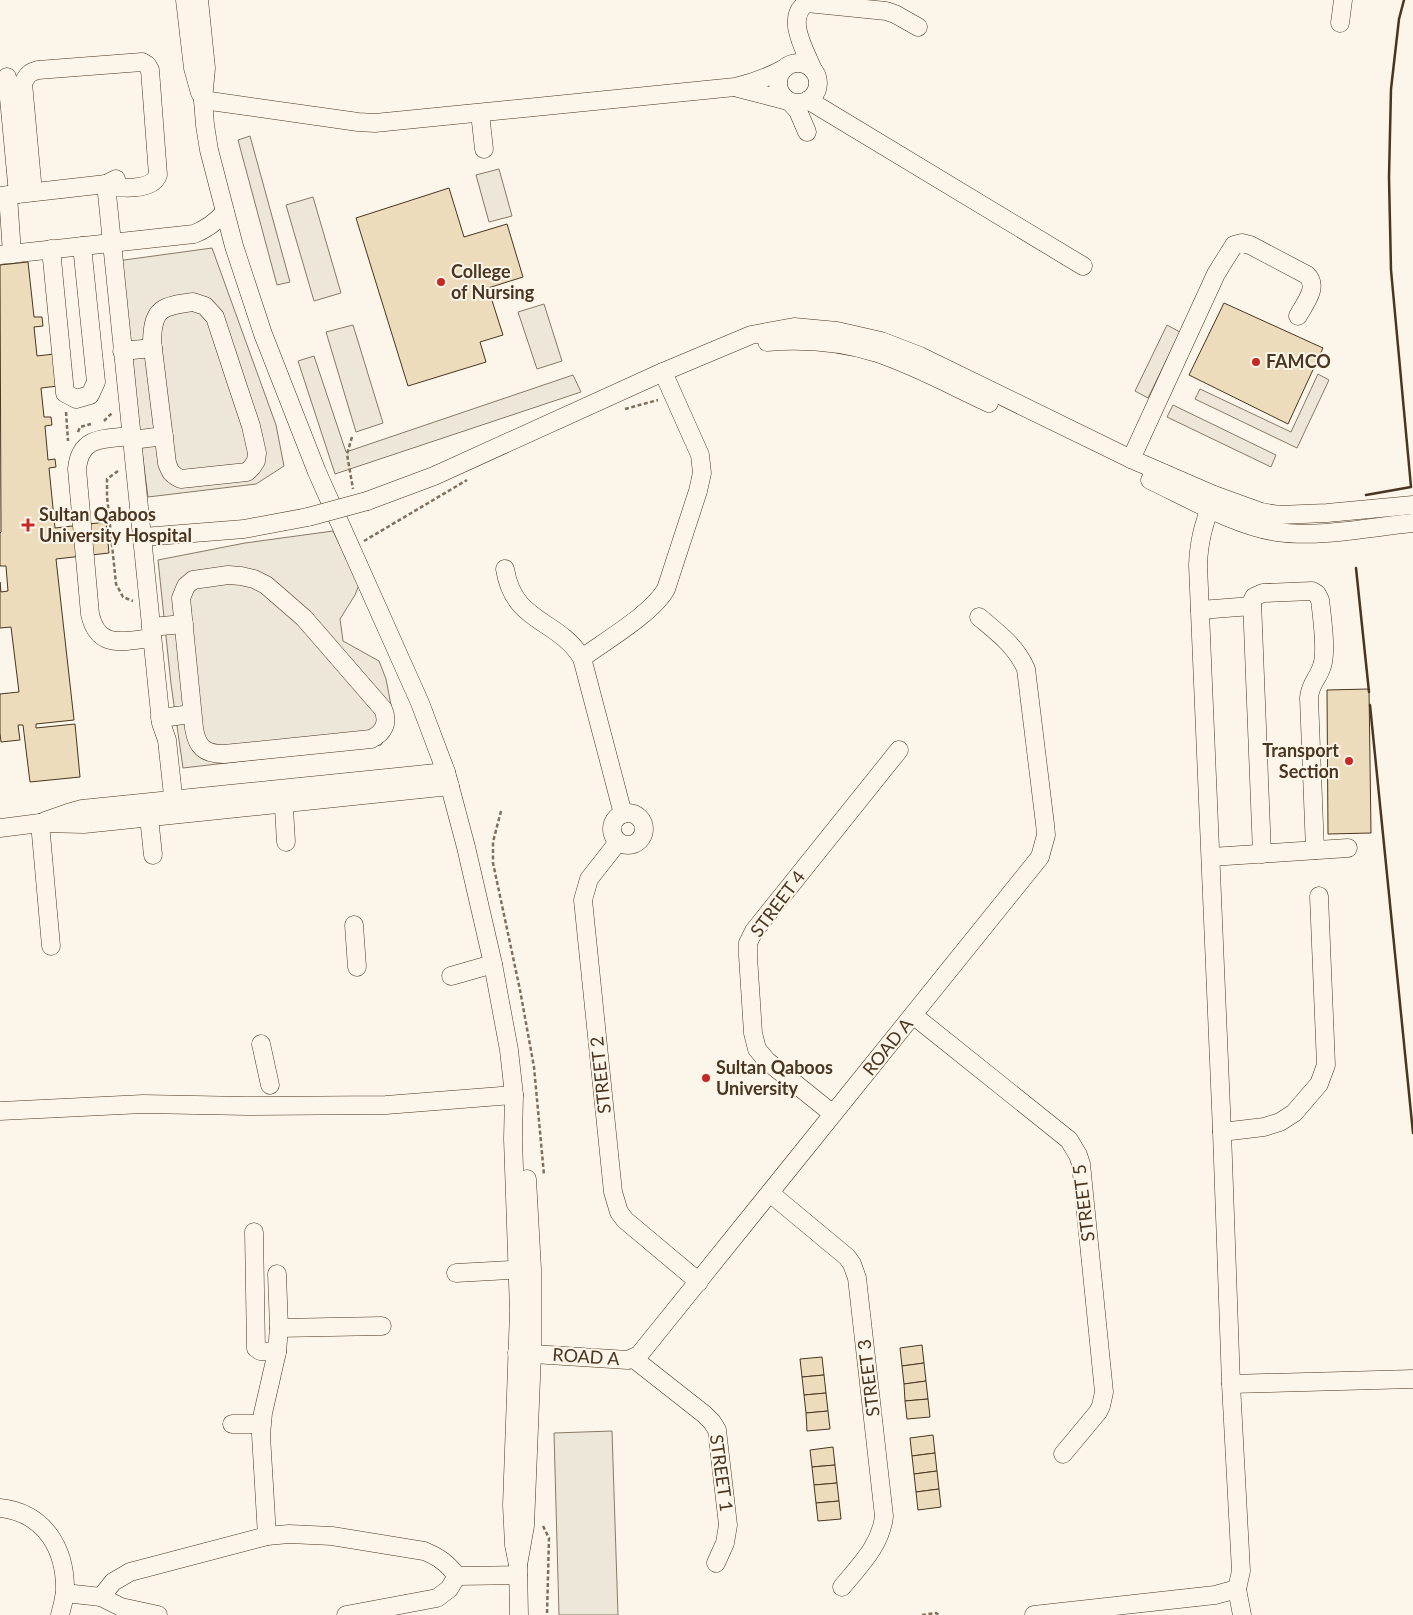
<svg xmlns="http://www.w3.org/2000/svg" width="1413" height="1615" viewBox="0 0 1413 1615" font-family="Lato,sans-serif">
<rect width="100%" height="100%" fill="#fbf6e9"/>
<!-- parking -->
<g fill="#ede7d9" stroke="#887966">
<path d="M 250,136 L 290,282 L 277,285 L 238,140 Z"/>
<path d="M 499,169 L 512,216 L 489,222 L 476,175 Z"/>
<path d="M 313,197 L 341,293 L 314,301 L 286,205 Z"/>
<path d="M 212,248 L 276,425 L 284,466 L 256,484 L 148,497 L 117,261 Z"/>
<path d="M 544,304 L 562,361 L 537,369 L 518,312 Z"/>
<path d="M 353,325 L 383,423 L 356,432 L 326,332 Z"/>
<path d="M 1167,325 L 1180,332 L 1148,398 L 1135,391 Z"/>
<path d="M 314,356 L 346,452 L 573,375 L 581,392 L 335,474 L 298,361 Z"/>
<path d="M 1318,374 L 1329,380 L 1297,448 L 1195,399 L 1200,389 L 1291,432 Z"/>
<path d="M 1173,405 L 1276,455 L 1271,467 L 1167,417 Z"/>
<path d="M 333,531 L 359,585 L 355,595 L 340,619 L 343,641 L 379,661 L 386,679 L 391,705 L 391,726 L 381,745 L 183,768 L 171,684 L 158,560 L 245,543 Z"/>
<path d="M 612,1431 L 618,1615 L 559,1615 L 554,1433 Z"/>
</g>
<!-- building -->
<g fill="#ecdcbc" stroke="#4a3520">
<path d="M 449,188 L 464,237 L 507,224 L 523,277 L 488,288 L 503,335 L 480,342 L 486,362 L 408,386 L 356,218 Z"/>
<path d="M 28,262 L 34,317 L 42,317 L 43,326 L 34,327 L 37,356 L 54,354 L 58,386 L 41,388 L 44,417 L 51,417 L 52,425 L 45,426 L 48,460 L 55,459 L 56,467 L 49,468 L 55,528 L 106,522 L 109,553 L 56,559 L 74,720 L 36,724 L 36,728 L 75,724 L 80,777 L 30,782 L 23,725 L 18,725 L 20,740 L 1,742 L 0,733 L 0,694 L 19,692 L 11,627 L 0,628 L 0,582 L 1,592 L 8,591 L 6,566 L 0,566 L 0,533 L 1,532 L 0,265 Z"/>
<path d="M 1224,303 L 1323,348 L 1288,424 L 1189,375 Z"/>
<path d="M 1369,689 L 1371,833 L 1328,834 L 1327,690 Z"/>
<path d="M 922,1345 L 924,1363 L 902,1366 L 900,1348 Z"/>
<path d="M 822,1357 L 824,1375 L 802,1377 L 800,1359 Z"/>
<path d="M 924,1363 L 926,1381 L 904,1384 L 902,1366 Z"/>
<path d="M 824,1375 L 826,1393 L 804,1395 L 802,1377 Z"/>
<path d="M 926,1381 L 928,1399 L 905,1401 L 904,1384 Z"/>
<path d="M 826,1393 L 828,1411 L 806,1413 L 804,1395 Z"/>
<path d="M 928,1399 L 930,1417 L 907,1419 L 905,1401 Z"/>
<path d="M 828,1411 L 830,1429 L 807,1431 L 806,1413 Z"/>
<path d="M 933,1435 L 935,1453 L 912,1456 L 910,1438 Z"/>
<path d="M 833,1447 L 835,1465 L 812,1467 L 810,1450 Z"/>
<path d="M 935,1453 L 937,1471 L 914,1474 L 912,1456 Z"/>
<path d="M 835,1465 L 837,1483 L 814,1485 L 812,1467 Z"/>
<path d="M 937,1471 L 939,1489 L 916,1492 L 914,1474 Z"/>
<path d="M 837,1483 L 839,1501 L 816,1503 L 814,1485 Z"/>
<path d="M 939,1489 L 941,1507 L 918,1510 L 916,1492 Z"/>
<path d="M 839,1501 L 841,1519 L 818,1521 L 816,1503 Z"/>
</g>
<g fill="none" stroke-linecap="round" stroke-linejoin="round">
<!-- minor casing -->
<g stroke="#4a3520" stroke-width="19">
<g id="minor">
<path d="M 185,0 L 193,68 L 200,93"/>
<path d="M 199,0 L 206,68 L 203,100 L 205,125 L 209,150 L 234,246 L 263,334 L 317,472 L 420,703 L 446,772 L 466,847 L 493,964 L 509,1050 L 514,1095 L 513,1139 L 519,1311 L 512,1505 L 514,1545 L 518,1565"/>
<path d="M 1340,23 L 1343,0"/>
<circle cx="798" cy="83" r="20"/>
<path d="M 813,70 C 806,52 784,17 807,3 L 886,11 L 895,14 L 918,27"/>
<path d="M 7,77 L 18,194"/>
<path d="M 738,88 L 788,101"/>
<path d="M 203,100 L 358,122 L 375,123 L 735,87 C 753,83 769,77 785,68"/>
<path d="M 808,100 L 1083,266"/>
<path d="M 790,102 L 798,111 L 807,132"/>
<path d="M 480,113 L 484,149"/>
<path d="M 106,184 L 161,723 L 167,740 L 175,814"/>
<path d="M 33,192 L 23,83 C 27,75 30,72 38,70 L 142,62 L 147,65 L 150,70 L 158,175 C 152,191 119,189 106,184"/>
<path d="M 8,195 L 12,254"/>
<path d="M 0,196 L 106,184 L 116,179"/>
<path d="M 51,249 L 65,393 L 76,399 L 90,395 L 96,382 L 82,246"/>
<path d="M 0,255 L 194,234 C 207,229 215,223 225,212"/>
<path d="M 193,302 L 205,306 L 215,317 L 237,384 L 251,426 L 257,453 L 256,461 L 252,467 L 247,472 L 181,479 C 172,475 170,472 167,463 L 152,341 C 153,308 162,306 193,302 Z"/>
<path d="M 767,342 C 804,339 842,342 877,353 C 916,366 952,386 989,403"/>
<path d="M 122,351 L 153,348"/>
<path d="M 131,436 C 104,439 80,436 77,469 L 90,614 C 98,650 123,641 152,638"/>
<path d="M 132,440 L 164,436"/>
<path d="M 1131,459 L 1216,274 L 1234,245 L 1242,243 L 1250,245 L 1307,275 C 1319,287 1305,303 1298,316"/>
<path d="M 1150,480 C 1188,498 1236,526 1277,532 C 1318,538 1371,527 1413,523"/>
<path d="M 1214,495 C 1205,522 1199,537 1198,565 L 1222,1132 L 1231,1384 L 1241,1571 L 1237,1589 L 1242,1615"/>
<path d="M 367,501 L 434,476 L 663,372 L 751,335 L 794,327 L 837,331 L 881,341 L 920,356 L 1131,459 L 1214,495 L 1261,512 L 1279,515 L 1327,513 L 1413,505"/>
<path d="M 143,537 L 244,529 L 308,517"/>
<path d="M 505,569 C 514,624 557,618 582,658 L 623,814"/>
<path d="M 228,575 L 241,576 L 254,579 L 266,585 L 304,618 L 383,709 C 389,722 384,733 371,739 L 224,754 C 204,754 197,747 194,728 L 181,598 L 186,586 L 193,580 Z"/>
<path d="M 1200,610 L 1252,606"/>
<path d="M 151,627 L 184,624"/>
<path d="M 582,658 C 605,641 653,613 666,589 L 698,491 L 702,473 L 700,455 L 663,372"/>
<path d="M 160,718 L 192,714"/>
<path d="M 283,792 L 286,842"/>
<circle cx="628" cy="829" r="16"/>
<path d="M 149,817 L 153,855"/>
<path d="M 45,821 L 68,813 L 82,809 L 446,772"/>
<path d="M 40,823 L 51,946"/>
<path d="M 0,828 L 40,823 L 84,824 L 450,786"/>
<path d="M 618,842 L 589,879 L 583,900 L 613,1192 L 619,1212 L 625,1220 L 699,1282"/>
<path d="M 1262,854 L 1252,601 L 1254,597 L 1263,593 L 1312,591 L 1317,594 L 1320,600 C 1322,616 1327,652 1322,666 C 1318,679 1310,683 1309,698 L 1315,850"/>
<path d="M 1211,857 L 1348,848"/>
<path d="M 354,925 L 357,967"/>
<path d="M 451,976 L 493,964"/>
<path d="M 913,1015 L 1069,1140 L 1078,1155 L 1081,1164 L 1104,1392 L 1101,1406 L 1098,1412 L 1063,1454"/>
<path d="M 261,1044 L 270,1085"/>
<path d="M 0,1111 L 143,1104 L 247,1106 L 386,1105 L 514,1095"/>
<path d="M 833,1114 L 767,1061 L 757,1049 L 753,1033 L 748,956 L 748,943 L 754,931 L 899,750"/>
<path d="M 1222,1132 L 1264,1127 L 1280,1122 L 1294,1113 L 1319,1084 L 1326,1065 L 1319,896"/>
<path d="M 770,1193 L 847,1257 L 852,1264 L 857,1278 L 884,1516 C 881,1545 860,1565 842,1587"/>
<path d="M 254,1232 L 256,1348 L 260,1351 L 277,1352"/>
<path d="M 456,1273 L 530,1269"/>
<path d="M 279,1328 L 382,1326"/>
<path d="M 517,1353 L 628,1360 L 639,1355 L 1040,857 L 1046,835 L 1045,824 L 1026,669 C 1016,646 998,633 979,617"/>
<path d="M 634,1359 L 704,1414 L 712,1422 L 717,1430 L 728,1525 L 725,1543 L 716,1563"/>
<path d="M 1231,1384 L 1413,1379"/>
<path d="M 232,1424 L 261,1424"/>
<path d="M 0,1508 C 45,1513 66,1549 65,1592 C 64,1599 62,1608 60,1615"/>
<path d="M 267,1536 L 261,1435 L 263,1413 L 277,1352 L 279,1328 L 277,1274"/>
<path d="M 457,1576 L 518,1575"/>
<path d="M 65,1593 L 101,1597"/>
<path d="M 158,1615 L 121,1607 L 101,1597 L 113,1582 L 130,1572 L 267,1536 L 289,1534 L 332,1536 L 424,1551 C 439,1557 447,1563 457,1576 L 449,1589 L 437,1598 L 346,1615"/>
<path d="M 519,1615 L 518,1565 L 525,1526 L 532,1354 L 532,1269 L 527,1179"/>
<path d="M 1034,1615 L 1215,1595 L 1237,1589"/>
</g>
</g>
<!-- path -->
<g stroke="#7f6f5c" stroke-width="2.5" stroke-dasharray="4 2.5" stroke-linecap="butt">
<path d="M 625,409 L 658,400"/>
<path d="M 66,412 L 68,441"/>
<path d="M 104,421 L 112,413"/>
<path d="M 78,432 L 80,427 L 91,424"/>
<path d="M 352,437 L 347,454 L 353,489"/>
<path d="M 118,471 L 107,479 L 107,496 L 116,584 L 123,597 L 133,601"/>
<path d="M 364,541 L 467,480"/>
<path d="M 501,811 L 493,842 L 493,863 L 520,990 L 534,1067 L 544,1175"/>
<path d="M 543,1526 L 549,1538 L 547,1615"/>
<path d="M 922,1615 L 936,1613 L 939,1615"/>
</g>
<!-- minor -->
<use href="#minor" stroke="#fbf6e9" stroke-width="18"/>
<!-- minor-bridge casing -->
<g stroke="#4a3520" stroke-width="19" stroke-linecap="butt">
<path id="minor-bridge" d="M 308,517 L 367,501"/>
</g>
<!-- minor-bridge -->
<use href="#minor-bridge" stroke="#fbf6e9" stroke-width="18"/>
<!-- wall -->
<g stroke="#4a3520" stroke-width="2.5">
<path d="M 1366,495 L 1411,487 L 1391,270 L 1389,177 L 1391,89 L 1399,19 L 1404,0"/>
<path d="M 1356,568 L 1369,692"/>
<path d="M 1370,705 L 1413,1133"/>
</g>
</g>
<!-- markers -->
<g fill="#c62828" stroke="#fbf6e9" stroke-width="2">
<circle cx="441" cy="282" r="5"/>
<circle cx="1256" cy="362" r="5"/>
<path d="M25.5 517.5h5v5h5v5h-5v5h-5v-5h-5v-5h5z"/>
<circle cx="1349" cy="761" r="5"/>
<circle cx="706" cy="1078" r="5"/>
</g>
<g text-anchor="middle" stroke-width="4" stroke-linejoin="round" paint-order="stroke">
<!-- poi labels -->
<g font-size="18" font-weight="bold" fill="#4a3520" stroke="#fbf6e9" text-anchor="start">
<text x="451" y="278">College<tspan x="451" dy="21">of Nursing</tspan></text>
<text x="1266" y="368">FAMCO</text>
<text x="39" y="521">Sultan Qaboos<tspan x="39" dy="21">University Hospital</tspan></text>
<text x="1339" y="757" text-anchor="end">Transport<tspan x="1339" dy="21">Section</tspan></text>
<text x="716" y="1074">Sultan Qaboos<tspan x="716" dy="21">University</tspan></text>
</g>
<!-- street labels -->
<g font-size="18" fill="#4a3520" stroke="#fbf6e9">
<text transform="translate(778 904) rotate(-53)" y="6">STREET 4</text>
<text transform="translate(888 1047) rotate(-51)" y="6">ROAD A</text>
<text transform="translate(601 1075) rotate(-96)" y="6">STREET 2</text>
<text transform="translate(1084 1203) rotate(-97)" y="6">STREET 5</text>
<text transform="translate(586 1357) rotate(4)" y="6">ROAD A</text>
<text transform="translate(869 1378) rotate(-97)" y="6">STREET 3</text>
<text transform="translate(721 1473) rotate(82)" y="6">STREET 1</text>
</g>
</g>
</svg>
